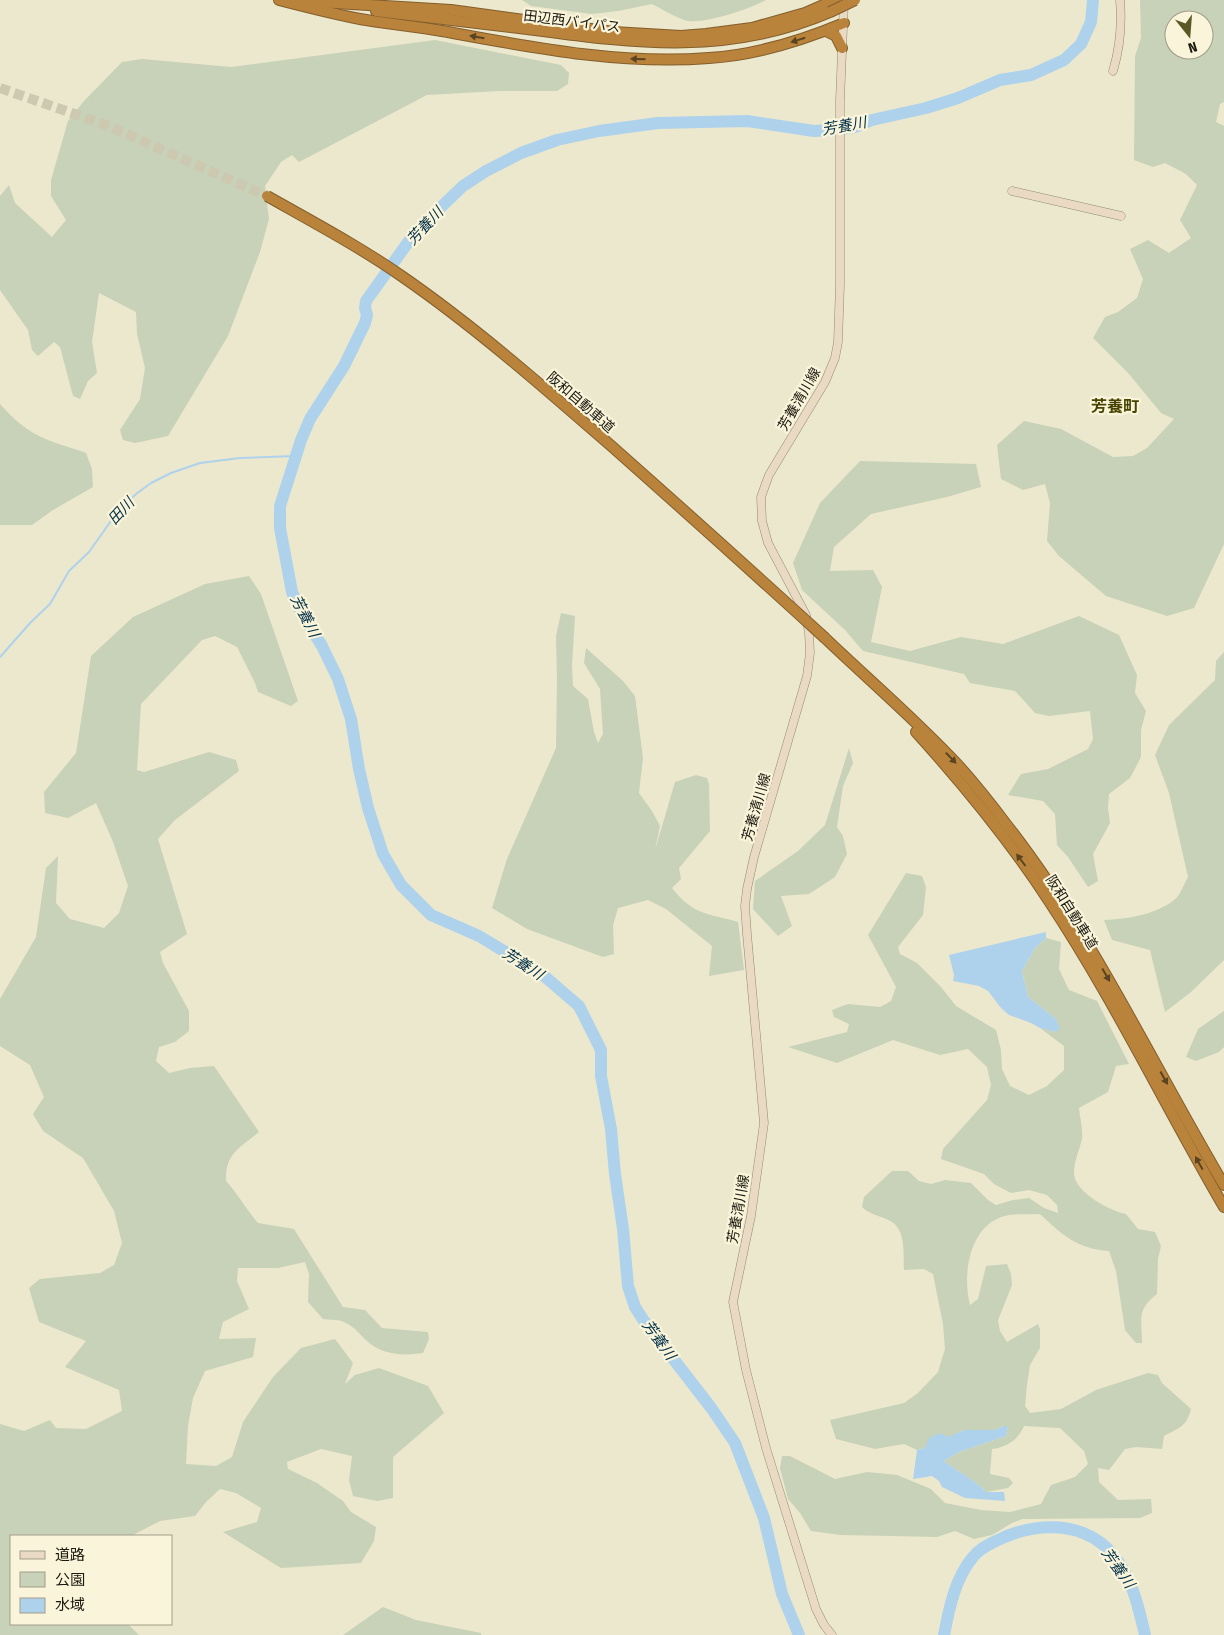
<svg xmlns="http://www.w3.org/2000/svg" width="1224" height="1635" viewBox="0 0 1224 1635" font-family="'Fira Sans Condensed','Noto Sans JP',sans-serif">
<rect width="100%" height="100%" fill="#ece8cd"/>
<!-- green -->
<g fill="#c7d2b8" fill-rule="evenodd">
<path d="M 522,0 L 766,0 C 750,9 701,26 684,20 C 673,16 662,9 652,4 L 618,11 L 592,14 L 531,6 Z"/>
<path d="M 1140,0 L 1224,0 L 1224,102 L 1220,104 L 1216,122 L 1224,126 L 1224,544 L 1194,608 L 1167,616 L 1106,596 L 1059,556 L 1047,541 L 1050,503 L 1045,484 L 1023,490 L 1001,479 L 997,445 L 1024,421 L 1061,429 L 1113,457 L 1133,456 L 1147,448 L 1174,419 L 1161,413 L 1129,374 L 1093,338 L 1105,317 L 1118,312 L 1137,298 L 1143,279 L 1130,249 L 1148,240 L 1169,253 L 1191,238 L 1180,220 L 1197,185 L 1186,174 L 1165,163 L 1153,167 L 1134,160 L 1135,56 L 1141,38 ZM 1174,20 L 1204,20 L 1204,50 L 1174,50 Z"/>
<path d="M 435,40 L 561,65 L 569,73 L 568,84 L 557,91 L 499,91 L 427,95 L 299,162 L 292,155 L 281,162 L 265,186 L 269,219 L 260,252 L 228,336 L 168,436 L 135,443 L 123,440 L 120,430 L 140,399 L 145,368 L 137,334 L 136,312 L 99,293 L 92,342 L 97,373 L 88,381 L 80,399 L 73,396 L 60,347 L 54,342 L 38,356 L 32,350 L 28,330 L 0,290 L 0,196 L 9,185 L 15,203 L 52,237 L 66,220 L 51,196 L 51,180 L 68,121 L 84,101 L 122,62 L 142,59 L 231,67 Z"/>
<path d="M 0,404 C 13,419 29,433 48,440 C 60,445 73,448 86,453 L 92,469 L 93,487 L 53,510 L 32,525 L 0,525 Z"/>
<path d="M 860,461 L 976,464 L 981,487 L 947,497 L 871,514 L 834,547 L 830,571 L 873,570 L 882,587 L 871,642 L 910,651 L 961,637 L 1003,644 L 1079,616 L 1119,635 L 1137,675 L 1135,693 L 1146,711 L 1141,730 L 1141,757 L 1130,778 L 1109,794 L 1108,808 L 1110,823 L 1093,854 L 1098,881 L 1088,887 L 1068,857 L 1057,845 L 1055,814 L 1043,801 L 1008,795 L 1021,774 L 1048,769 L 1088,749 L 1093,739 L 1090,711 L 1049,716 L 1035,713 L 1015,691 L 970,683 L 964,674 L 863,651 L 845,630 L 802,590 L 793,563 L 820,503 Z"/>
<path d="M 249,576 L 261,594 L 298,701 L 291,706 L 258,692 L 255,683 L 237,647 L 215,636 L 202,640 L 141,704 L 137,770 L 144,772 L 209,752 L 236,760 L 239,771 L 175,820 L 158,839 L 187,934 L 160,952 L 163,963 L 189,1011 L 189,1031 L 175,1042 L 159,1047 L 156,1061 L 169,1073 L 190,1068 L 214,1066 L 259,1132 C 240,1148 225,1153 226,1181 C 238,1194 246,1209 258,1223 L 294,1229 L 343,1307 L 365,1310 L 382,1328 L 428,1332 L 429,1339 L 423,1353 C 404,1356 382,1355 367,1341 C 360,1335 355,1327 346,1323 C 340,1319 330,1320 323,1319 L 308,1302 L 309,1274 L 305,1262 L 278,1268 L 238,1268 L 237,1281 L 249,1309 L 223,1322 L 219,1339 L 256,1338 L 253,1357 L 205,1371 L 193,1398 L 188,1426 L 186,1464 L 216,1466 L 232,1457 L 243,1422 L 273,1377 L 301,1348 L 335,1339 L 353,1363 L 345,1384 L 355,1375 L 379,1368 L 428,1386 L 444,1413 L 393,1457 L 393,1498 L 377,1501 L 353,1496 L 349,1480 L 352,1456 L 321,1449 L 287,1462 L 288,1469 L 317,1483 L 343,1501 L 351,1512 L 376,1527 L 374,1541 L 361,1563 L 281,1568 L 223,1532 L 257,1522 L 261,1508 L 236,1493 L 220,1489 L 206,1502 L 195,1516 L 160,1521 L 131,1536 L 11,1536 L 11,1624 L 128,1624 L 139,1635 L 0,1635 L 0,1424 L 24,1431 L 50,1420 L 56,1428 L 86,1429 L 122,1411 L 119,1390 L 65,1367 L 86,1341 L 39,1322 L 29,1288 L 40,1279 L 100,1273 L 114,1265 L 122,1243 L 114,1211 L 83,1158 L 43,1131 L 33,1114 L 44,1097 L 30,1065 L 0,1046 L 0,999 L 36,937 L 46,868 L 58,856 L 56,903 L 70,919 L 104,928 L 119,913 L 128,886 L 113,842 L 96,803 L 68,818 L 45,813 L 44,792 L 76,753 L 91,656 L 133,617 L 205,584 Z"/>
<path d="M 561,613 L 575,616 L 572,665 L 573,686 L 588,699 L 594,732 L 598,743 L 603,734 L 600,689 L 584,663 L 586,648 L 623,681 L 635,696 L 643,758 L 639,793 L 652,811 L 660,826 L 655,850 L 675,782 L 696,775 L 707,778 L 709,784 L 710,831 L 679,868 L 681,879 L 672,888 C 677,894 683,901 689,905 C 701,915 723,917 738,922 L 744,970 L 709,976 L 712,946 L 666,909 L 648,900 L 618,908 L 613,925 L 614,954 L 603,957 L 527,929 L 492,908 L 507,859 L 556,748 L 557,679 L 556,636 Z"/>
<path d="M 1224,652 L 1224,960 L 1191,992 L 1165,1012 L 1150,950 L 1112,940 L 1104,920 C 1127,919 1155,915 1174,900 C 1180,896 1184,884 1188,877 L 1169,793 L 1155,755 L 1169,725 L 1215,680 L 1216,661 Z"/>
<path d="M 849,748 L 853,763 L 843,786 L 837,827 L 843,836 L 847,854 L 835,877 L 809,894 L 781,896 L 792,926 L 778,936 L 753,909 L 755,881 L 798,851 L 825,825 Z"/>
<path d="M 906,873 L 922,876 L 926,887 L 923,915 L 898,947 L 900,954 L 917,963 L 941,987 L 956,1006 L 996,1030 L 1001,1050 L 1002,1069 L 1010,1086 L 1029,1095 L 1047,1086 L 1064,1070 L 1064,1046 L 1040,1028 L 1056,1032 L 1055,1018 L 1028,997 L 1022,971 L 1035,948 L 1046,938 L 1061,942 L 1059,969 L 1069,990 L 1097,1001 L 1129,1064 L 1116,1066 L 1108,1092 L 1079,1108 C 1080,1118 1083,1130 1082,1139 C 1079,1151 1074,1161 1074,1173 C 1074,1192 1110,1211 1126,1214 L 1138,1229 L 1155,1232 L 1161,1246 L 1158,1259 L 1157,1294 C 1136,1310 1142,1319 1142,1343 L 1136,1343 L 1125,1330 L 1116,1271 L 1109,1251 C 1078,1249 1062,1235 1040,1214 C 1029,1215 1015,1213 1005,1216 C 969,1225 962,1275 970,1305 L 978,1299 L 986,1266 L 1007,1264 L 1011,1274 L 1012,1285 L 998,1320 L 1000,1331 L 1007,1342 L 1038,1324 L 1040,1329 L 1040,1348 L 1030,1365 L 1027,1385 L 1025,1406 L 1030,1413 L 1061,1409 L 1096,1390 L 1148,1373 L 1158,1375 L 1162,1383 L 1191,1409 C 1187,1426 1179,1428 1164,1436 L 1162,1449 L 1136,1447 L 1125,1449 L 1109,1470 L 1098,1468 L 1099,1482 L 1118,1500 L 1151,1499 L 1152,1513 L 1140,1518 L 1022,1519 L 1012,1523 L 992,1535 L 974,1539 L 955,1531 L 937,1537 L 841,1535 L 811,1531 L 800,1513 L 788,1499 L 780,1468 L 782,1456 L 790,1456 L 835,1479 L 867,1472 L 897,1475 L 931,1489 L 945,1503 L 981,1510 L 1010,1512 L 1041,1504 L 1051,1485 L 1075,1477 L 1088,1464 L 1084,1451 L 1060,1428 L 1024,1426 C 1018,1440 1007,1447 992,1449 L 990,1474 L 1009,1478 L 1013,1483 L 1008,1488 L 986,1492 C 975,1480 958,1472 944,1461 L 959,1452 L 1006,1436 L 1008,1426 L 1004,1426 L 994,1430 L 964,1430 L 925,1448 L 917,1450 L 904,1444 L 875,1449 L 836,1439 L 830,1420 L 904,1403 L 918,1393 L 938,1372 L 945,1349 L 943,1324 L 933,1274 L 924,1269 L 904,1270 C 903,1252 907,1226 886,1219 C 877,1215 869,1214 862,1207 L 864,1197 L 892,1171 L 908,1171 L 919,1181 L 931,1184 L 945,1180 L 971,1183 L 988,1200 L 996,1205 L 1013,1200 L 1029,1198 L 1044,1208 L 1058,1213 L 1057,1205 L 1047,1195 L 1029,1190 L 1011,1193 L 994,1184 L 984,1174 L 941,1159 L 943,1149 L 987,1100 L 991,1085 L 987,1067 L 968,1049 L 940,1055 L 893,1040 L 837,1063 L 788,1047 L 847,1032 L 849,1024 L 834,1017 L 832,1010 L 848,1004 L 880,1007 L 891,1001 L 896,987 L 868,935 Z"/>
<path d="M 1224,1011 L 1224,1047 L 1219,1052 L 1196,1061 L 1186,1057 L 1198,1029 Z"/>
<path d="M 383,1607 L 416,1620 L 481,1633 L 481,1635 L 343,1635 Z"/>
</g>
<!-- water -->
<g fill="#aed2ec">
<path d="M 1046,932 L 1046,938 L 1035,948 L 1022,971 L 1028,997 L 1055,1018 L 1060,1028 L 1056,1032 L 1040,1028 L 1031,1023 L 1009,1015 L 1001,1008 L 988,991 L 979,986 L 953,981 L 954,975 L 949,955 Z"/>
<path d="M 1004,1426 L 1008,1426 L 1006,1436 L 959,1452 L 944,1461 C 958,1472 974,1479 986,1492 L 1004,1492 L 1005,1501 L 965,1498 L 942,1487 L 939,1481 L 932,1476 L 913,1479 L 917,1450 L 925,1448 L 929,1438 L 940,1433 L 948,1437 L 964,1430 L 994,1430 Z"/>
</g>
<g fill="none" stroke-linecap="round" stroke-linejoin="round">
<!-- stream -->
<path stroke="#aed2ec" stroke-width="2" d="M 0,657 L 31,622 L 50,604 L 69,571 L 89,552 L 118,511 L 136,494 L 151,483 L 171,473 L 200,463 L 240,458 L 296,456"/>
<!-- river -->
<g stroke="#aed2ec" stroke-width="12">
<path d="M 799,1635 L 782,1594 L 764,1518 L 735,1443 L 712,1409 L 644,1321 L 635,1307 L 628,1286 L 623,1229 L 615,1174 L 611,1129 L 601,1076 L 601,1050 L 579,1006 L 543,975 L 479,936 L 431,915 L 401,885 L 383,854 L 368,808 L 359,769 L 351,719 L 338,679 L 322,646 L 302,614 L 292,592 L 280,528 L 280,506 L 301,440 L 310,419 L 344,366 L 365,323 L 367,315 L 365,308 L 366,301 L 414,234 L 440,208 L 463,186 L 486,171 L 521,153 L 557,140 L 599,131 L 658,123 L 747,121 L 814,131 L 833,130 L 855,127 L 872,120 L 926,108 L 958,98 L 1000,80 L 1031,75 L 1064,60 L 1081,44 L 1091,22 L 1093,0"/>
<path d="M 944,1635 C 949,1609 955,1578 973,1557 C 979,1549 988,1545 998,1540 C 1033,1523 1078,1520 1108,1549 C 1131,1572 1138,1605 1145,1635"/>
</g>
<!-- highway-tunnel -->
<path stroke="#cdc9b1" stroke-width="10" stroke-dasharray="10 5" stroke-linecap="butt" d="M 0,88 L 106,125 L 267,196"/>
<!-- secondary casing -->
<g stroke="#8f8b73" stroke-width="9">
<g id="secondary">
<path d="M 1113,71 C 1120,48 1122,24 1120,0"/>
<path d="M 1012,191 L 1121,216"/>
<path d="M 832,1635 L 824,1625 L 816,1609 L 766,1448 L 746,1370 L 733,1302 L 751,1216 L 764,1123 L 747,934 L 745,906 L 747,889 L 754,857 L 807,676 L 810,653 L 809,633 L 806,615 L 768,543 L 762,521 L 761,497 L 769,475 L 825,382 L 835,358 L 838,342 L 840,284 L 840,100 L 844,2"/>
</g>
</g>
<!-- highway casing -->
<g stroke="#825e2c" stroke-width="12">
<g id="highway">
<path d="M 279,0 C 306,7 333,14 360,19 C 387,24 415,26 442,31 C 530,47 619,65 709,58 C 756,55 801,41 844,23"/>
<path d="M 302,1 L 451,10 L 613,32 L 681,36 L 706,34 L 752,28 L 805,13 L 835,0"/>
<path d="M 376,11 C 429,17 482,24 535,30 C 639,44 730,55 830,12"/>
<path d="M 826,31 L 836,36 L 842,48"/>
<path d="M 825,638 C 869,680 916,720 958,765 C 975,784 991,804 1006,824 C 1093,935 1152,1064 1224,1185"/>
<path d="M 916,732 C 964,785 1010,841 1049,901 C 1114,999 1165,1106 1224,1207"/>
</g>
</g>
<!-- secondary -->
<use href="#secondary" stroke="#eadac4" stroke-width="8"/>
<!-- highway -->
<use href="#highway" stroke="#b9833b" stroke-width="10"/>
<!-- highway-bridge casing -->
<g stroke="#825e2c" stroke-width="12" stroke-linecap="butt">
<g id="highway-bridge">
<path d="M 830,12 L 855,0"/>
<path d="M 267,196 C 313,222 360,247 403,277 C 478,329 548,391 617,451 C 687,513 756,575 825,638"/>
</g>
</g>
<!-- highway-bridge -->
<use href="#highway-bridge" stroke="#b9833b" stroke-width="10"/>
</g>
<!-- one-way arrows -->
<defs><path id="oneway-solid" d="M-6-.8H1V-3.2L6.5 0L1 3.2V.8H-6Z" transform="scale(1.25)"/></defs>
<g fill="#5a4321">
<use href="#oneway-solid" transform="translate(477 37) rotate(-170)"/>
<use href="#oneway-solid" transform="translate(798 40) rotate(163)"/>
<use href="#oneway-solid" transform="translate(638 59) rotate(-178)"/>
<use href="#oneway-solid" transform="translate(951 758) rotate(46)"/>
<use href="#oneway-solid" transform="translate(1021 860) rotate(-127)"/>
<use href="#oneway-solid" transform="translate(1106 975) rotate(60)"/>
<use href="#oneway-solid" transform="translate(1164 1078) rotate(61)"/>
<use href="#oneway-solid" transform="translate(1199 1163) rotate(-119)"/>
</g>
<g text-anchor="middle" stroke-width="4.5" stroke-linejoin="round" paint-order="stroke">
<!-- street labels -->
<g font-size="14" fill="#1b1910" stroke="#faf5da">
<text transform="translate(572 21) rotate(7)" y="5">田辺西バイパス</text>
<text transform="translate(799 399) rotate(-60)" y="5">芳養清川線</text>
<text transform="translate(581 402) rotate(41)" y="5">阪和自動車道</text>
<text transform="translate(756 807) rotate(-74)" y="5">芳養清川線</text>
<text transform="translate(1072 912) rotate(58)" y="5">阪和自動車道</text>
<text transform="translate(738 1209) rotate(-80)" y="5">芳養清川線</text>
</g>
<!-- water labels -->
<g font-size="15" font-style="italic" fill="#002f48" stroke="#faf5da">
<text transform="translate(844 126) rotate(-10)" y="5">芳養川</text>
<text transform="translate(425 226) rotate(-47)" y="5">芳養川</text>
<text transform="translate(121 511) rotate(-47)" y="5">田川</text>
<text transform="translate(305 616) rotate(63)" y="5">芳養川</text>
<text transform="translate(523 964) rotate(33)" y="5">芳養川</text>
<text transform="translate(659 1340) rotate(54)" y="5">芳養川</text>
<text transform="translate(1118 1568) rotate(55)" y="5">芳養川</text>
</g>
<!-- quarter labels -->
<g font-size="16" font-weight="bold" fill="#484402" stroke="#faf5da">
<text x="1115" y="412">芳養町</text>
</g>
</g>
<!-- legend -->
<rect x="10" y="1535" width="162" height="90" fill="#faf5da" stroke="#a19d89"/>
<rect x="20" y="1551" width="25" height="8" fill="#eadac4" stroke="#a19d89"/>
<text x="55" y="1560" font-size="15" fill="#1b1910">道路</text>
<rect x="20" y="1572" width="25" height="15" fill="#c7d2b8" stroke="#a19d89"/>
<text x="55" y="1585" font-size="15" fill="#1b1910">公園</text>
<rect x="20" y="1598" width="25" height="15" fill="#aed2ec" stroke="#a19d89"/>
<text x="55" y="1610" font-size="15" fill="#1b1910">水域</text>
<!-- north arrow -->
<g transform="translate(1189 35) rotate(163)"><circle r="24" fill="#faf5da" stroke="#a19d89"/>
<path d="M0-4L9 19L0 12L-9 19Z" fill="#5b5824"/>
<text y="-8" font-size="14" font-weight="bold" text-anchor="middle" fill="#1b1910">N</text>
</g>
</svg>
